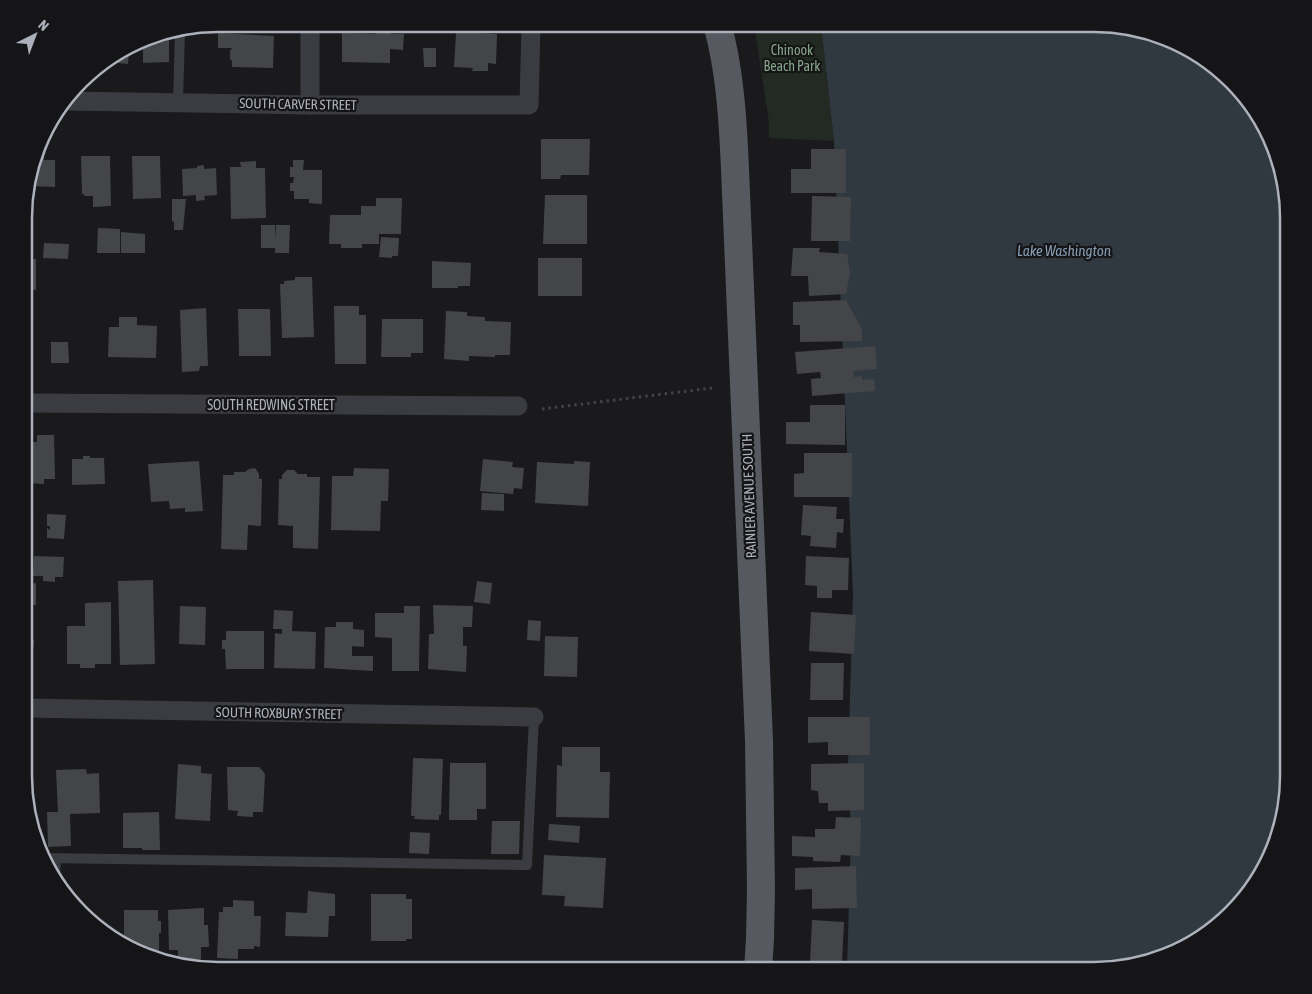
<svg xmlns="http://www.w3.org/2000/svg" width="1312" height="994" viewBox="0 0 1312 994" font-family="'Asap Condensed',sans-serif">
<rect width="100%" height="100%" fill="#1a1a1c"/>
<!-- green -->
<path fill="#222a23" d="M 754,24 L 821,24 L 834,141 L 769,138 L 769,122 Z"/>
<!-- water -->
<path fill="#303940" d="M 821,24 L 1106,24 L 1168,38 L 1222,72 L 1268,133 L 1288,218 L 1288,789 L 1274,850 L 1240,904 L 1179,950 L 1094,970 L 847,970 L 851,834 L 848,766 L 853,594 L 834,141 Z"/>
<!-- building -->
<g fill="#444549">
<path d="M 376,29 L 391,29 L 391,34 L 404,34 L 403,50 L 390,49 L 390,63 L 342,62 L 342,33 L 376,34 Z"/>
<path d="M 467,30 L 477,30 L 477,33 L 497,34 L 496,64 L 488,63 L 488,71 L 472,71 L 473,68 L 454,67 L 456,33 L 467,33 Z"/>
<path d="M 169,32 L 169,62 L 143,63 L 143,42 L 155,34 Z"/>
<path d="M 218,33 L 274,36 L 273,68 L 232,67 L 232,61 L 230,59 L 230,51 L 232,48 L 218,48 Z"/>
<path d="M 423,48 L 436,48 L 436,67 L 424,67 Z"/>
<path d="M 129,50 L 128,64 L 108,62 Z"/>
<path d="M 541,139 L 590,139 L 589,175 L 561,175 L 560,179 L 541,179 Z"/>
<path d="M 811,149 L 846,149 L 846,193 L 791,193 L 791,169 L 811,169 Z"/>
<path d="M 81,156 L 110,156 L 111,206 L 93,207 L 93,196 L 84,196 L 84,194 L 82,194 Z"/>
<path d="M 132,156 L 160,156 L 161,198 L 133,199 Z"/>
<path d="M 38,157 L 44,157 L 44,160 L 55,160 L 55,187 L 28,186 Z"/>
<path d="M 293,160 L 304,160 L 303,170 L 322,170 L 322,204 L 309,203 L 309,199 L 294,199 L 294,191 L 290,191 L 290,183 L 293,183 L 294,177 L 290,177 L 290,167 L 293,167 Z"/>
<path d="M 256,161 L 256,168 L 265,168 L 266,218 L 231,219 L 230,167 L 241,167 L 240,162 Z"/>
<path d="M 204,165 L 204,169 L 216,168 L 217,195 L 204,196 L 205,200 L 196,201 L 196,195 L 183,196 L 182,169 L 197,168 L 197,166 Z"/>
<path d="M 545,195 L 587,195 L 587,244 L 543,244 Z"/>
<path d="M 812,196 L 851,197 L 850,241 L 811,241 Z"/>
<path d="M 376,198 L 402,198 L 401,234 L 379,234 L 379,244 L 362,244 L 362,248 L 341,248 L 341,244 L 329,244 L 330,215 L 361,215 L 361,206 L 376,206 Z"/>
<path d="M 172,199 L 186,199 L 183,230 L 174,230 L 174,222 L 172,221 Z"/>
<path d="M 261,225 L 275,225 L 275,240 L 276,225 L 290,225 L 289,253 L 275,253 L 275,248 L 261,248 Z"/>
<path d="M 98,228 L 120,229 L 120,253 L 97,253 Z"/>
<path d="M 121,232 L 145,234 L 145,253 L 121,253 Z"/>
<path d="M 381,237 L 399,238 L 398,256 L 392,256 L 392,258 L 379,257 Z"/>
<path d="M 44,243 L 69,244 L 68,259 L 43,258 Z"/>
<path d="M 793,248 L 820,248 L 819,252 L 847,254 L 850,273 L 846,294 L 809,296 L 808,276 L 791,276 Z"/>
<rect x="538" y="258" width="44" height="38"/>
<path d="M 25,259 L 36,259 L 36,290 L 25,289 Z"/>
<path d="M 432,261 L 471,263 L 470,286 L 458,286 L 458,288 L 432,288 Z"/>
<path d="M 295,277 L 312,277 L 314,337 L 282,338 L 280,284 L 284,284 L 284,281 L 295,280 Z"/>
<path d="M 25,298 L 29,298 L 30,327 L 25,327 Z"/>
<path d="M 846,300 L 862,329 L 862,341 L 800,342 L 800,325 L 793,325 L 793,302 Z"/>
<path d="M 334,306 L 359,306 L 359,315 L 366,315 L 366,364 L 335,364 Z"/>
<path d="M 206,308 L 208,366 L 200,366 L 199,371 L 182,372 L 180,310 Z"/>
<path d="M 238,309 L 270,309 L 271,356 L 239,356 Z"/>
<path d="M 446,311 L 467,312 L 467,316 L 485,317 L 485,321 L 511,322 L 510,355 L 495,355 L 495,357 L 469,356 L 469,361 L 444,359 Z"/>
<path d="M 119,317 L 137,317 L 137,325 L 157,326 L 156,358 L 108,357 L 109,327 L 119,327 Z"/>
<path d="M 382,319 L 423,319 L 423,353 L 411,353 L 411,357 L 381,357 Z"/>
<path d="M 51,342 L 68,342 L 69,363 L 51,363 Z"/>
<path d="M 25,344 L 32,344 L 32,364 L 28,364 L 28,372 L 25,372 Z"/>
<path d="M 875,346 L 877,369 L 853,371 L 854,377 L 862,376 L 862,380 L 874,379 L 875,391 L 812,396 L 811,379 L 821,378 L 820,372 L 797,374 L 795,352 Z"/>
<path d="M 810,405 L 845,405 L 845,445 L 786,444 L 786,422 L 810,422 Z"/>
<path d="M 37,435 L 54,435 L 55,479 L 44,479 L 44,484 L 25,483 L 25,442 L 37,442 Z"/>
<path d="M 804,453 L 852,453 L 852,497 L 794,497 L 794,474 L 804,473 Z"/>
<path d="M 83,456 L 90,456 L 90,458 L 104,458 L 105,484 L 72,485 L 72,459 L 83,459 Z"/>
<path d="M 483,459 L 513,462 L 512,467 L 524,468 L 522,489 L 514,488 L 513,494 L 480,491 Z"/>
<path d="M 199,461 L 203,511 L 185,512 L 185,508 L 170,509 L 169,501 L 151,502 L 148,464 Z"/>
<path d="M 574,461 L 590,462 L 588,506 L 535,503 L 537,462 L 574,464 Z"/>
<path d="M 255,468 L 259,474 L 259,479 L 262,479 L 261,526 L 248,525 L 247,550 L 221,549 L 223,475 L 234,475 L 234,472 L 245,472 L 249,469 Z"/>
<path d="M 354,468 L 389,469 L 388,501 L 381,501 L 380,531 L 331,530 L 332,476 L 353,476 Z"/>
<path d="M 287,470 L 294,470 L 298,474 L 307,474 L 307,477 L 320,477 L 318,549 L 293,548 L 293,526 L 278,525 L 279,479 L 282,479 L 282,475 Z"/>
<path d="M 482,493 L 504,494 L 504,511 L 481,510 Z"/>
<path d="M 803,505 L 837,507 L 836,519 L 844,519 L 843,533 L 837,532 L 836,548 L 810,546 L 811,536 L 801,535 Z"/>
<path d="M 47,514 L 66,515 L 64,539 L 47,538 L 47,528 L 50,530 L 50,526 L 47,526 Z"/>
<path d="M 34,556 L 64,557 L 63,577 L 55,577 L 55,582 L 43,581 L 43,576 L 33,576 Z"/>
<path d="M 806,556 L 849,558 L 848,590 L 832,590 L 832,598 L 817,598 L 817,586 L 805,585 Z"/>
<path d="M 25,567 L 30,567 L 31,584 L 36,583 L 36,605 L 25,605 Z"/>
<path d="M 153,580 L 155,664 L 120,665 L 118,581 Z"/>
<path d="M 477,581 L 492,583 L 490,604 L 474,602 Z"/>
<path d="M 111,602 L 111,664 L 95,664 L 95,668 L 80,668 L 80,664 L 67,664 L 67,626 L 85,626 L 85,603 Z"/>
<path d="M 433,605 L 473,606 L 472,627 L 463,627 L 463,646 L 467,646 L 466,672 L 428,669 L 429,634 L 434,634 Z"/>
<path d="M 180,606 L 206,607 L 205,645 L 179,644 Z"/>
<path d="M 404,606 L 420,606 L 419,671 L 392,671 L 392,638 L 375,637 L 375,613 L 404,613 Z"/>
<path d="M 274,610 L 293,611 L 292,631 L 316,632 L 315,669 L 274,668 L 275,633 L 282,634 L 282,629 L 273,629 Z"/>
<path d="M 811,612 L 856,615 L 854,654 L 809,651 Z"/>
<path d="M 528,620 L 541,621 L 540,641 L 527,640 Z"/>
<path d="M 336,622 L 353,622 L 353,629 L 364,630 L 364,647 L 352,646 L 352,656 L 373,656 L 373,671 L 324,668 L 325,627 L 336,627 Z"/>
<path d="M 226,631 L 264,631 L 264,669 L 226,669 L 225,649 L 222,649 L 222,640 L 226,640 Z"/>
<path d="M 25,635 L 31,636 L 30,640 L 34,640 L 32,666 L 24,665 Z"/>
<path d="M 545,636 L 578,637 L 577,677 L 544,676 Z"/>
<path d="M 811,663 L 844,663 L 843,700 L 810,700 Z"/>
<path d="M 808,717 L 870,717 L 870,755 L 828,755 L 828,742 L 808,743 Z"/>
<path d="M 562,747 L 600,747 L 600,772 L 610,772 L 609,818 L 556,817 L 557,765 L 562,766 Z"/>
<path d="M 413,758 L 443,759 L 441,815 L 439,815 L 439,820 L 414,819 L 415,816 L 411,816 Z"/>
<path d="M 450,763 L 486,763 L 486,809 L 477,809 L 477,820 L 449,820 Z"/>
<path d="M 864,763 L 864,810 L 828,811 L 828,803 L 819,803 L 818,791 L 811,790 L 811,764 Z"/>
<path d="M 178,764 L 201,766 L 201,773 L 212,774 L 210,821 L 175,819 Z"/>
<path d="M 227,767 L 259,767 L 262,770 L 265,774 L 263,812 L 253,812 L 253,817 L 237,816 L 238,811 L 228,810 Z"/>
<path d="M 86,769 L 87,774 L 99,773 L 100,813 L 70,814 L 71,846 L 48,847 L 47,812 L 58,812 L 56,770 Z"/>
<path d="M 159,812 L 160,850 L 142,850 L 142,848 L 123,848 L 123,813 Z"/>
<path d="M 836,817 L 861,818 L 860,856 L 841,855 L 840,862 L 813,861 L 813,857 L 792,856 L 792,836 L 815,837 L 815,829 L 835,829 Z"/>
<path d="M 492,821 L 520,821 L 519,854 L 491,854 Z"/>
<path d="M 549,824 L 580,826 L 579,843 L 548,840 Z"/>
<path d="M 410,832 L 430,833 L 429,854 L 409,853 Z"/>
<path d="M 544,855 L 606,858 L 603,908 L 564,906 L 565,896 L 542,895 Z"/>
<path d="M 856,866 L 857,908 L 812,909 L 812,889 L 795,890 L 795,868 Z"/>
<path d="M 308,891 L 335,894 L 335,916 L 329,916 L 328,937 L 285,936 L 286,912 L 307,913 Z"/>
<path d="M 371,894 L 406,894 L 406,899 L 412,899 L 412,939 L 406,939 L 406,941 L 371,941 Z"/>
<path d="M 233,900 L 254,901 L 254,916 L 261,916 L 260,947 L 254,946 L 254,949 L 238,949 L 238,959 L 217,958 L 219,912 L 223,912 L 223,907 L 233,907 Z"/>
<path d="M 204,908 L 204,925 L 208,925 L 209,947 L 201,947 L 201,960 L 178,960 L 178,950 L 169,950 L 168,910 Z"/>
<path d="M 124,910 L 158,910 L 158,921 L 161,921 L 161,933 L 159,933 L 159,959 L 144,956 L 124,943 Z"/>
<path d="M 812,920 L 844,922 L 842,964 L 810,962 Z"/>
</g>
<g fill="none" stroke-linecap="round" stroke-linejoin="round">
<!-- path -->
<path stroke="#414348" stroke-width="3" stroke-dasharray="2.5 4" stroke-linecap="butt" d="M 542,409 L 712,388"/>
<!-- service -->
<g stroke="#3b3c41" stroke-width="10">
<path d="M 178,103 L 180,30"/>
<path d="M 43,858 L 527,865 L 534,717"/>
<path d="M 55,877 L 56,859"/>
</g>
<!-- minor -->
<g stroke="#3b3c41" stroke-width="19">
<path d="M 310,24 L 310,105"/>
<path d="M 67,101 L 310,105 L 529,105 L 531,24"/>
<path d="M 25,403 L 518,406"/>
<path d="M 24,708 L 534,717"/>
</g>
<!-- primary -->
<path stroke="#575960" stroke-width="28" d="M 717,24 C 730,68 733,123 735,169 L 759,741 L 761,889 L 760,939 L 758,970"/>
</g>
<g text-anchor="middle" stroke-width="4.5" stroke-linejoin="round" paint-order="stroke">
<!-- park labels -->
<g font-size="14" fill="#85a588" stroke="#151517">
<text x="792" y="55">Chinook<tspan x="792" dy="16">Beach Park</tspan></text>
</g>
<!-- street labels -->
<g font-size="14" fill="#adb1bb" stroke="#151517">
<text transform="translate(298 104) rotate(1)" y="5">SOUTH CARVER STREET</text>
<text x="271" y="410">SOUTH REDWING STREET</text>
<text transform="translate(749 496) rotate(-92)" y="5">RAINIER AVENUE SOUTH</text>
<text transform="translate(279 713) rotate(1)" y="5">SOUTH ROXBURY STREET</text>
</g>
<!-- water labels -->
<g font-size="15" font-style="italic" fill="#869db4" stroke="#151517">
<text x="1064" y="256">Lake Washington</text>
</g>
</g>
<!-- crop -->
<path d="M0 0H1312V994H0ZM218 32H1094A186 186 0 0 1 1280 218V776A186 186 0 0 1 1094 962H218A186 186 0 0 1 32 776V218A186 186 0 0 1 218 32Z" fill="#151517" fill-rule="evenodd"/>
<path fill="none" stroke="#adb1bb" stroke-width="2.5" d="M218 32H1094A186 186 0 0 1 1280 218V776A186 186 0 0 1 1094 962H218A186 186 0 0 1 32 776V218A186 186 0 0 1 218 32Z"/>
<!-- north arrow -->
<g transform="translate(35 35) rotate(42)" stroke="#151517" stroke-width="4" paint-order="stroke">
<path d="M0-4L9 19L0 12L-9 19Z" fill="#adb1bb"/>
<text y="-8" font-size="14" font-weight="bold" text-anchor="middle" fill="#adb1bb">N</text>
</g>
</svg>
